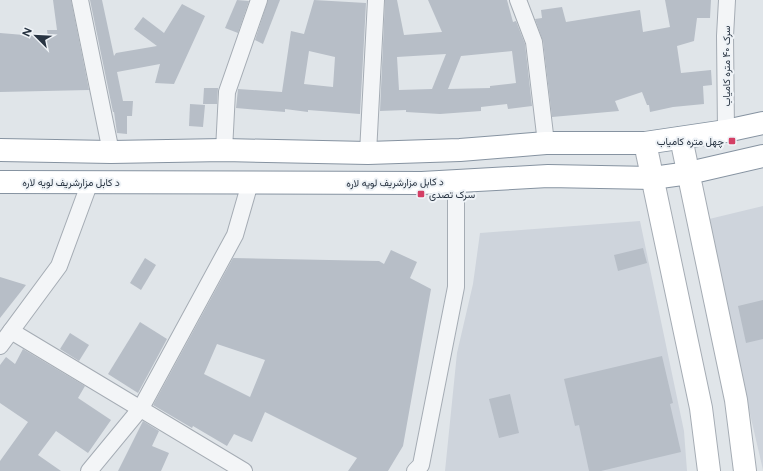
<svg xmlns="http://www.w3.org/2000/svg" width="763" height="471" viewBox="0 0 763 471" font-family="Figtree,Vazirmatn,sans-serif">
<rect width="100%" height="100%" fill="#e0e5e9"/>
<!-- built -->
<g fill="#ced4dc">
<path d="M 763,206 L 763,470 L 705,220 Z"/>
<path d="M 640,221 L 684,431 L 687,471 L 445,471 L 457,353 L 473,284 L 480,233 Z"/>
</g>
<!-- building -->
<g fill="#b7bec7" fill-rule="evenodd">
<path d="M 53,0 L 71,0 L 89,90 L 0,92 L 0,33 L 48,37 L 47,30 L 57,30 Z"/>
<path d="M 90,0 L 102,0 L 114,56 L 116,53 L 157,46 L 134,29 L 143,17 L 164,33 L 182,4 L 205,16 L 174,84 L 155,83 L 160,64 L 117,72 L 123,101 L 133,101 L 132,116 L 127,116 L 127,134 L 117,133 L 114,112 L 113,112 Z"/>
<path d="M 237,0 L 249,1 L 238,33 L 225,28 Z"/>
<path d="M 268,0 L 280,0 L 263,44 L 255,40 Z"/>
<path d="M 314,0 L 366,3 L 360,114 L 308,110 L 308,112 L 285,109 L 285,112 L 236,108 L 238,89 L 282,92 L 291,31 L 304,34 ZM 309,51 L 335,57 L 333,87 L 304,84 Z"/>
<path d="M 385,0 L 397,0 L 404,35 L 442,32 L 428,0 L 507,0 L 513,22 L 516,21 L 525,44 L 532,106 L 508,109 L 507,104 L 481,107 L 481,111 L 440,114 L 406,112 L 406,110 L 380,111 ZM 512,51 L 516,83 L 490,86 L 490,88 L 448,89 L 461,56 ZM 446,54 L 432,89 L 399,90 L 397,57 Z"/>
<path d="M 665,0 L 711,0 L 710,18 L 697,18 L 694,41 L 677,46 L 681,73 L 711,70 L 712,85 L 703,86 L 704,104 L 673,107 L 650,112 L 649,105 L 647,105 L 642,92 L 615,101 L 619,111 L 552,117 L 543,41 L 535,19 L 542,18 L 541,10 L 562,7 L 566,22 L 640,10 L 643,32 L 670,27 Z"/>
<path d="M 204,88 L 218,88 L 217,104 L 203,104 Z"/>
<path d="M 190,104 L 205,105 L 203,127 L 189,126 Z"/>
<path d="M 643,248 L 647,263 L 618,271 L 614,255 Z"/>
<path d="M 391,250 L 417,262 L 410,278 L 431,289 L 403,446 L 388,471 L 348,471 L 357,458 L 265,412 L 252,442 L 234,434 L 227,446 L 193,426 L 192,428 L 153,405 L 233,258 L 379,261 L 384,264 ZM 217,344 L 265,360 L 250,397 L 204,374 Z"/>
<path d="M 145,258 L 156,265 L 141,290 L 130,283 Z"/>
<path d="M 0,277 L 26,285 L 0,318 Z"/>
<path d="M 763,300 L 763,339 L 746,343 L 738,306 Z"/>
<path d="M 140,322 L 167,339 L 138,393 L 108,374 Z"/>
<path d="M 70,333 L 89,345 L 79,361 L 60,349 Z"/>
<path d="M 23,349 L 85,386 L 78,398 L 111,420 L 88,453 L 56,431 L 38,455 L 61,471 L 0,471 L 0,461 L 28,422 L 0,403 L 0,365 L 6,357 L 15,364 Z"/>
<path d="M 662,356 L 673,403 L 670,404 L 681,452 L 601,471 L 589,471 L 579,425 L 575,426 L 564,379 Z"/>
<path d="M 510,394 L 519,433 L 499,438 L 489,399 Z"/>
<path d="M 143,421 L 159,431 L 152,446 L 169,453 L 161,471 L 118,471 Z"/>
</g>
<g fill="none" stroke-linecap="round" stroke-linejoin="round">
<!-- minor casing -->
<g stroke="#a5acb4" stroke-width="18">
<g id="minor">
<path d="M 80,0 L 111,152"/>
<path d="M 518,0 L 534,42 L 546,143"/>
<path d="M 726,131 L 725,36 L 727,0"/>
<path d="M 224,150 L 227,92 L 259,0"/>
<path d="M 368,153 L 376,0"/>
<path d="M 11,331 L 244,471"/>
<path d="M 0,346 L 59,266 L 90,182"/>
<path d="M 89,471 L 141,408 L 235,235 L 250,183"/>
<path d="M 415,471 L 421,465 L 456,287 L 456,181"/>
</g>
</g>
<!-- secondary casing -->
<g stroke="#a5acb4" stroke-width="24">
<g id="secondary">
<path d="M 681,138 L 736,400 L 745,471"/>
<path d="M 645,143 L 701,408 L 709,471"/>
</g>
</g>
<!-- trunk casing -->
<g stroke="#8693a1" stroke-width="24">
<g id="trunk">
<path d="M 0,150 L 111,152 L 224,150 L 368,153 L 460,150 L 546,143 L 645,143 L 726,131 L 763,123"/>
<path d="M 0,182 L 422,183 L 548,176 L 653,178 L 689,173 L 763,156"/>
</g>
</g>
<!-- minor -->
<use href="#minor" stroke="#f3f5f7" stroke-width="16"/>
<!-- secondary -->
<use href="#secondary" stroke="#fff" stroke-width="22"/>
<!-- trunk -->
<use href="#trunk" stroke="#fff" stroke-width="22"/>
</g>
<!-- markers -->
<g fill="#d43f65" stroke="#eff3f7" stroke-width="1.5">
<rect x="728" y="137" width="8" height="8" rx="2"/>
<rect x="417" y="190" width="8" height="8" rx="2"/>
</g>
<g text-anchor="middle" stroke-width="4" stroke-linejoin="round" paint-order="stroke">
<!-- street labels -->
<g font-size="10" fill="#283442" stroke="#eff3f7">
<text transform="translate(726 66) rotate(-90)" y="4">سرک ۴۰ متره کامیاب</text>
<text x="71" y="186">د کابل مزارشریف لویه لاره</text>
<text transform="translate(395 182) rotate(-1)" y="4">د کابل مزارشریف لویه لاره</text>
</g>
<!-- poi labels -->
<g font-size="10" fill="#283442" stroke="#eff3f7" text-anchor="end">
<text x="724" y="145">چهل متره کامیاب</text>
<text x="429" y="198" text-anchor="start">سرک تصدی</text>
</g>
</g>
<!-- north arrow -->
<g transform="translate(36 36) rotate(294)" stroke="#eff3f7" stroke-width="3" paint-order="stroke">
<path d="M0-3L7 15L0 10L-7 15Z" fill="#283442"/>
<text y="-6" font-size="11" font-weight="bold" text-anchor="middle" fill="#283442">N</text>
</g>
</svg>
